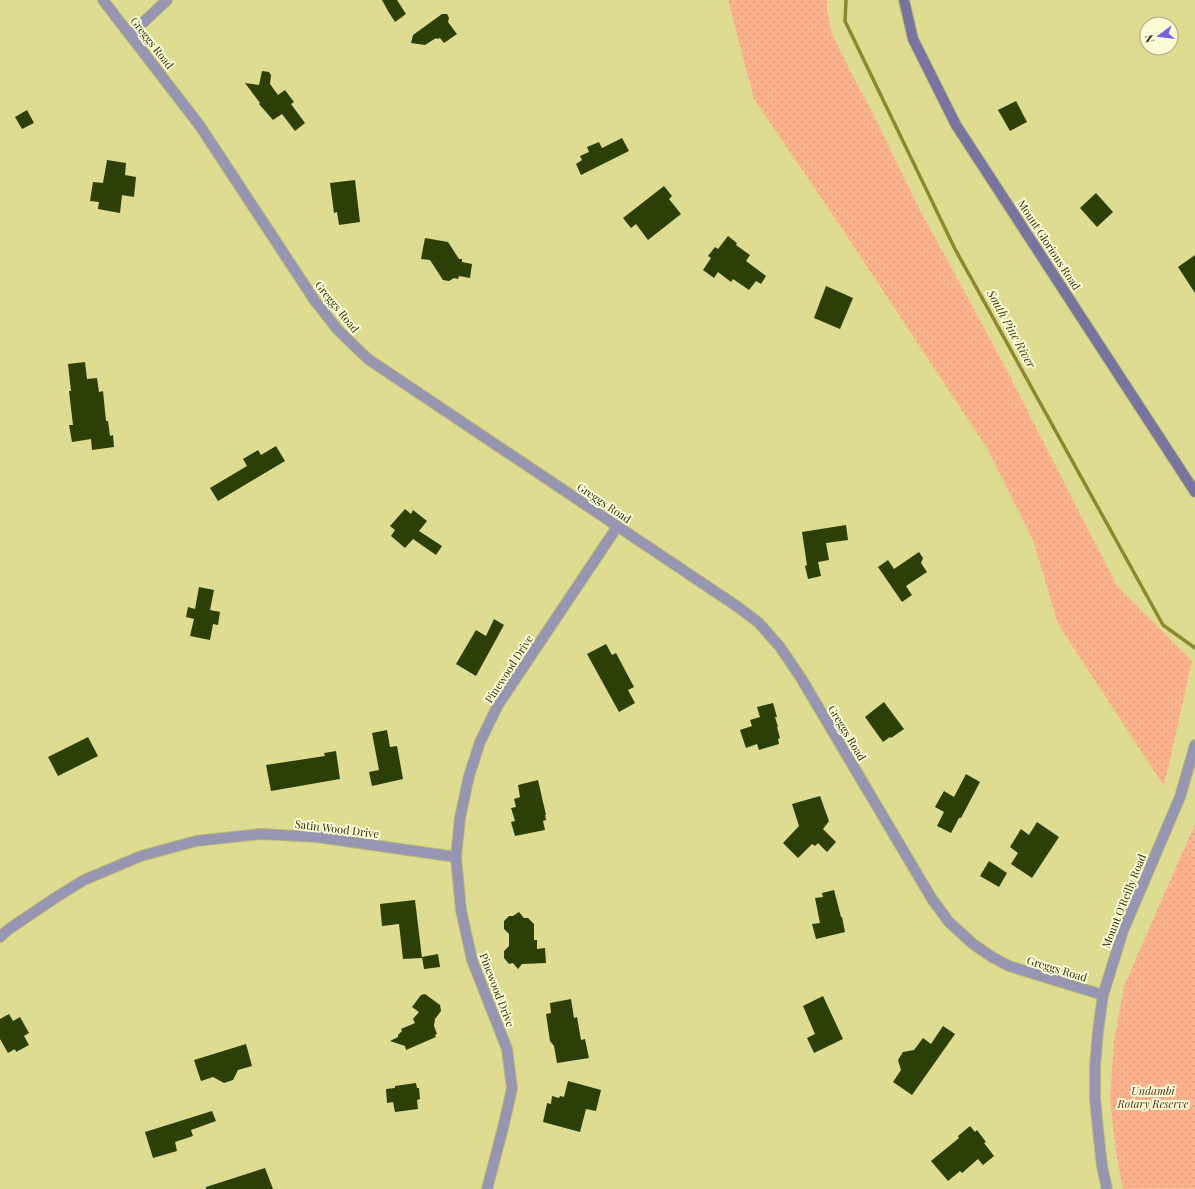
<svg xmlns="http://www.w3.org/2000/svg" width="1195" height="1189" viewBox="0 0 1195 1189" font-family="'Playfair Display',serif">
<defs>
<pattern id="park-dots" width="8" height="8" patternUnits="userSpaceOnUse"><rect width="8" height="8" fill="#fcb28d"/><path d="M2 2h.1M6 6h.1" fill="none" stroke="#d89978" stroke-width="1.8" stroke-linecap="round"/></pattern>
</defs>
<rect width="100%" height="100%" fill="#dedc90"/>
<!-- park -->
<g fill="url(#park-dots)">
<path d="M 728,0 L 827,0 L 827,9 L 831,31 L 850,71 L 869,106 L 920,210 L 1003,363 L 1117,586 L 1192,661 L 1164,786 L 1058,624 L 1033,540 L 987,448 L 837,221 L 754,99 Z"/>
<path d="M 1195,824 L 1195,1189 L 1123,1189 L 1116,1153 L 1110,1099 L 1114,1042 L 1124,986 Z"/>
</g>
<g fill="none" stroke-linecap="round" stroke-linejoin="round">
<!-- stream -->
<path stroke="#8d8931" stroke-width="3.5" d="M 846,0 L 845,21 L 955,249 L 1163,625 L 1195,648"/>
</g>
<!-- building -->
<g fill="#2c3f06">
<path d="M 382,0 L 397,0 L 406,14 L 395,22 L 388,11 Z"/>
<path d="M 442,14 L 447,14 L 449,18 L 448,22 L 457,34 L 444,43 L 440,38 L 437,39 L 436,38 L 425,45 L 411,43 L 413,35 Z"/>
<path d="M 262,71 L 269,72 L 271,75 L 270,84 L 278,95 L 285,90 L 294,102 L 291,104 L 305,123 L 295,131 L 282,114 L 273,120 L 259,104 L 260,103 L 245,83 L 259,85 Z"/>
<path d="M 1016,101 L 1027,122 L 1010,131 L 998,110 Z"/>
<path d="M 27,110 L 34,123 L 22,129 L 15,117 Z"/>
<path d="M 622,138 L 629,151 L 581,175 L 576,164 L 582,160 L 580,156 L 589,152 L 587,147 L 599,142 L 602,148 Z"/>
<path d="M 107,160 L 126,163 L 125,175 L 136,177 L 134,197 L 122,195 L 120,213 L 98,209 L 99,202 L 90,201 L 93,182 L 103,183 Z"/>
<path d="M 355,180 L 360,222 L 339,225 L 337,212 L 334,213 L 330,183 Z"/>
<path d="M 664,186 L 672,196 L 669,199 L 681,214 L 648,240 L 636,224 L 631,228 L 623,218 Z"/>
<path d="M 1096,193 L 1113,212 L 1097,227 L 1080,208 Z"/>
<path d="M 728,236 L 737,243 L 736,245 L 750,255 L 746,261 L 766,276 L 761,284 L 756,281 L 749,290 L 733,279 L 731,282 L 718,272 L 714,278 L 703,270 L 711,258 L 708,256 L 715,247 L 718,249 Z"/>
<path d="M 425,238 L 448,242 L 459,259 L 462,259 L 462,262 L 472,264 L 470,278 L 459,276 L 458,279 L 454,278 L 449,281 L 443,280 L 430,260 L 421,259 Z"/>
<path d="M 1195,255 L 1195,293 L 1178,267 Z"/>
<path d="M 826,286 L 853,298 L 840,329 L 814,318 Z"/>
<path d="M 85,362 L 87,379 L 97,378 L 99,392 L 103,391 L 106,421 L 108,421 L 110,436 L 113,435 L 114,447 L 92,450 L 91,439 L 72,442 L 69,425 L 73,425 L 69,391 L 71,391 L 68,364 Z"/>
<path d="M 276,446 L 285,461 L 218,501 L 210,488 L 247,466 L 243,459 L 258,450 L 261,455 Z"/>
<path d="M 405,509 L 411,514 L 413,510 L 427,521 L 419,531 L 442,546 L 436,555 L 413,539 L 405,548 L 391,536 L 395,530 L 390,526 Z"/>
<path d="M 846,525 L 848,540 L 826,543 L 829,560 L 818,562 L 821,576 L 808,579 L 805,566 L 807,565 L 802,532 Z"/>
<path d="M 919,552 L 923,558 L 921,563 L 927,572 L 906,586 L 912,595 L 902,602 L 878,567 L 888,560 L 894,569 Z"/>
<path d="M 199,587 L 214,590 L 210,610 L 220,612 L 218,625 L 213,624 L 210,640 L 190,636 L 194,619 L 186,617 L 188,607 L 195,609 Z"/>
<path d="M 494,619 L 504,625 L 476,676 L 456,664 L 476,630 L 486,636 Z"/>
<path d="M 606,644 L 612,655 L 616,653 L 634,687 L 628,690 L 635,703 L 619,712 L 587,654 Z"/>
<path d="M 884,702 L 904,729 L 891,738 L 890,737 L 883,742 L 865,717 Z"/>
<path d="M 773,703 L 777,717 L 775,717 L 778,727 L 777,727 L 780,738 L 778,739 L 779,744 L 759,750 L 757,744 L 746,748 L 740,730 L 752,726 L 750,720 L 760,717 L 757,707 Z"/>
<path d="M 387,730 L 390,747 L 397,746 L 403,779 L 372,786 L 369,772 L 379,770 L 372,733 Z"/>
<path d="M 88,737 L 98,756 L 58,776 L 48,757 Z"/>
<path d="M 336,751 L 340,779 L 271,791 L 266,765 L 325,756 L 324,753 Z"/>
<path d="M 966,774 L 980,782 L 961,818 L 959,818 L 951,833 L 937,826 L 944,812 L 935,807 L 944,791 L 954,797 Z"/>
<path d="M 538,780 L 546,815 L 545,815 L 546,820 L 543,821 L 545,830 L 515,836 L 511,822 L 515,821 L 511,808 L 516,807 L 514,799 L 520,797 L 518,785 Z"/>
<path d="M 820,796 L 829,821 L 823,829 L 836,842 L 827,852 L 818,843 L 815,846 L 812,844 L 798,858 L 783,843 L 799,826 L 792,804 Z"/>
<path d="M 1037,822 L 1059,837 L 1032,878 L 1011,864 L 1018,853 L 1010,847 L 1021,829 L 1029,835 Z"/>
<path d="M 989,861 L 1007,873 L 999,887 L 980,876 Z"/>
<path d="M 834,890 L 841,917 L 842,917 L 845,932 L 816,939 L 812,924 L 820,923 L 815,898 L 823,897 L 822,893 Z"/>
<path d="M 415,900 L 422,958 L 403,959 L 399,924 L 382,926 L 380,904 Z"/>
<path d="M 519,912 L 524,918 L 528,918 L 534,924 L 534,940 L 537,940 L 537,949 L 545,948 L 546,963 L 522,964 L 518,969 L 513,963 L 509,964 L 504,958 L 504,951 L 509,946 L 509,934 L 504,929 L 504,921 L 509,916 L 513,916 Z"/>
<path d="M 438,954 L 440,967 L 424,969 L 422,957 Z"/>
<path d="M 425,994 L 440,1005 L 441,1011 L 435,1019 L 434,1026 L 437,1034 L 435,1035 L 436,1037 L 406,1050 L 405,1046 L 390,1041 L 398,1037 L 398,1035 L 402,1031 L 401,1029 L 415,1023 L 413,1019 L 419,1012 L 412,1007 L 421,995 Z"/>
<path d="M 823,996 L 843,1039 L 814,1053 L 807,1038 L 815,1034 L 803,1006 Z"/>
<path d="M 571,999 L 574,1018 L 577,1017 L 581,1040 L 585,1039 L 589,1058 L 557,1063 L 554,1046 L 550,1041 L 546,1014 L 551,1013 L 550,1003 Z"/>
<path d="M 9,1014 L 13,1021 L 20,1017 L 29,1033 L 24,1036 L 29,1045 L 16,1052 L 15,1049 L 8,1053 L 0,1039 L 0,1019 Z"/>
<path d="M 943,1026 L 955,1034 L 912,1095 L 893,1082 L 901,1070 L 898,1060 L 903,1052 L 914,1050 L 923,1038 L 931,1044 Z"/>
<path d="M 246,1044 L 252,1066 L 238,1070 L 233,1080 L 224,1083 L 213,1077 L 201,1081 L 194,1060 Z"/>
<path d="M 568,1081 L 601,1090 L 596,1111 L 586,1109 L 580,1132 L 543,1122 L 547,1103 L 551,1104 L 552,1096 L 559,1098 L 560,1096 L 564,1097 Z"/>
<path d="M 416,1083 L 417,1088 L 419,1088 L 420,1099 L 417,1100 L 418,1109 L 395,1112 L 393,1102 L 387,1103 L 386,1089 L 395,1088 L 395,1086 Z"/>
<path d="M 212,1111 L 216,1121 L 191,1130 L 193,1136 L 175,1142 L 177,1151 L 153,1158 L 145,1132 Z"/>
<path d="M 970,1126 L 975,1132 L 977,1130 L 986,1142 L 984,1143 L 994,1156 L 983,1165 L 978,1159 L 962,1173 L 960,1171 L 948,1181 L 931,1161 L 959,1138 L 958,1136 Z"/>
<path d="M 265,1168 L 273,1189 L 206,1189 L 206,1187 Z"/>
</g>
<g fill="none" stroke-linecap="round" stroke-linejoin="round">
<!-- minor casing -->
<g stroke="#bbb976" stroke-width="12">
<g id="minor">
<path d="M 130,35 L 167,0"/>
<path d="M 0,937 L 9,929 L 55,898 L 84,880 L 141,856 L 196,841 L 260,834 L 317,837 L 456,857"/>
<path d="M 487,1189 L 504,1124 L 512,1088 L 507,1049 L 472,960 L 461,910 L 456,857 L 460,818 L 469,776 L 480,742 L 498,705 L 617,527"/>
</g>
</g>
<!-- tertiary casing -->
<g stroke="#bbb976" stroke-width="12">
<g id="tertiary">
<path d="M 103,0 L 200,126 L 315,301 L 338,330 L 368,359 L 738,607 L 759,623 L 780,647 L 801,678 L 932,899 L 949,922 L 973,944 L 992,957 L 1009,966 L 1103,995"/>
<path d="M 1107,1189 L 1102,1166 L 1098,1130 L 1095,1099 L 1095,1066 L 1098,1031 L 1103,995 L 1123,931 L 1180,797 L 1195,745"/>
</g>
</g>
<!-- secondary casing -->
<g stroke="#bbb976" stroke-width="12">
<path id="secondary" d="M 904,0 L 913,39 L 956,125 L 1195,492"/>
</g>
<!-- minor -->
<use href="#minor" stroke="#9695b2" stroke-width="10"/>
<!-- tertiary -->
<use href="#tertiary" stroke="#9695b2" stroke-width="10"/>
<!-- secondary -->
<use href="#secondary" stroke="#77749f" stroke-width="10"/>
</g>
<g text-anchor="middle" stroke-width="4" stroke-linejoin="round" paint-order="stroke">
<!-- street labels -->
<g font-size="11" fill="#2f2e0e" stroke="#fbfbd5">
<text transform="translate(152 43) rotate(52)" y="4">Greggs Road</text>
<text transform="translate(1049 245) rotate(57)" y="4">Mount Glorious Road</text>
<text transform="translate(337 307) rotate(51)" y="4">Greggs Road</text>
<text transform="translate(604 503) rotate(34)" y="4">Greggs Road</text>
<text transform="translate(509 669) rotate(-57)" y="4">Pinewood Drive</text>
<text transform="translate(847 733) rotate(59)" y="4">Greggs Road</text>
<text transform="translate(337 829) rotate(7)" y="4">Satin Wood Drive</text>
<text transform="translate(1124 901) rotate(-68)" y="4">Mount O'Reilly Road</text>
<text transform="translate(1057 969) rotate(17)" y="4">Greggs Road</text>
<text transform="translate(497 990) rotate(69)" y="4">Pinewood Drive</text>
</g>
<!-- park labels -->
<g font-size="11" font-style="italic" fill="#542c18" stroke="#fbfbd5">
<text x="1153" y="1095">Undambi<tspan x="1153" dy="13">Rotary Reserve</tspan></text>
</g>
<!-- water labels -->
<g font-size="12" font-style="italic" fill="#464414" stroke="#fbfbd5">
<text transform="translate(1011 329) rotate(61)" y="4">South Pine River</text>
</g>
</g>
<!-- north arrow -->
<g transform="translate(1159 36) rotate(255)"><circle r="19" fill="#fbfbd5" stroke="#a9a985"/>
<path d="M0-3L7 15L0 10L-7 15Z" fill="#7864df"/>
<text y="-6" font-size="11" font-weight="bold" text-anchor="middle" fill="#2f2e0e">N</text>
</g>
</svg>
